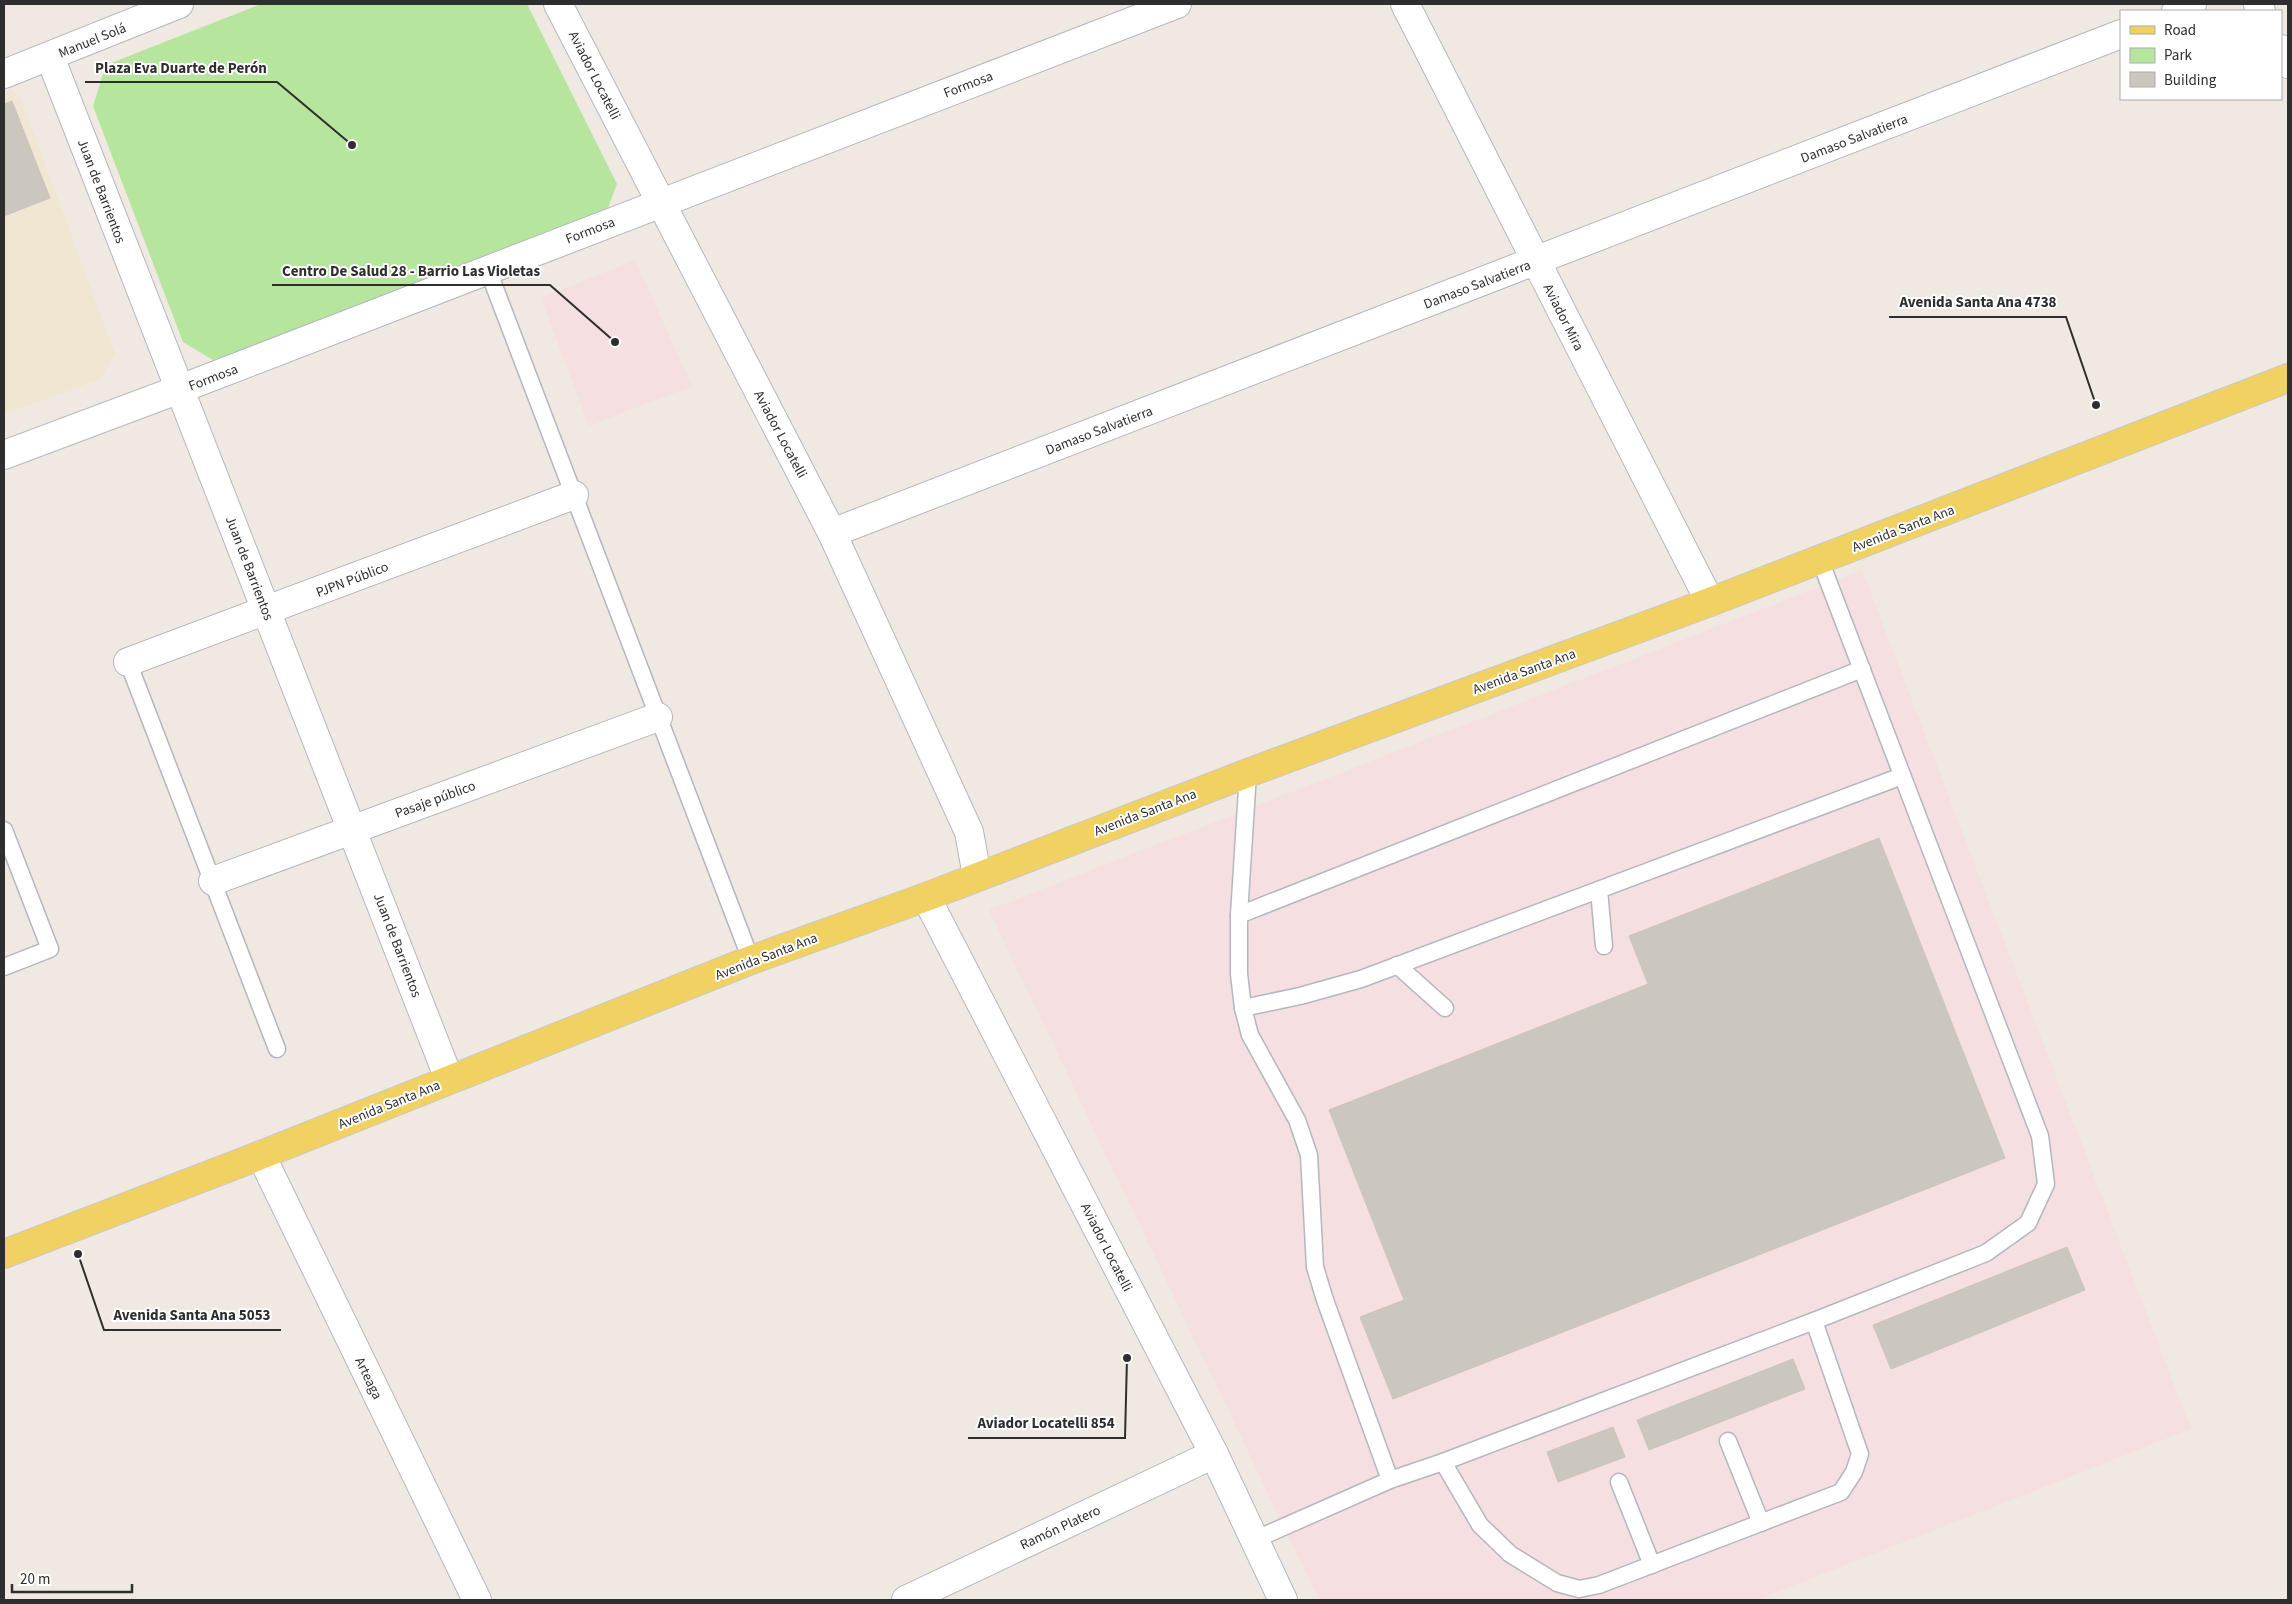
<svg xmlns="http://www.w3.org/2000/svg" width="2292" height="1604" viewBox="0 0 2292 1604" font-family="'Source Sans 3',sans-serif">
<rect width="100%" height="100%" fill="#efe9e1"/>
<!-- education -->
<path fill="#f0e6d1" d="M 12,90 L 21,99 L 115,354 L 100,379 L 4,414 L 4,94 Z"/>
<!-- medical -->
<g fill="#f5dfe0">
<path d="M 635,260 L 692,386 L 589,426 L 541,298 Z"/>
<path d="M 1862,570 L 2191,1429 L 1757,1600 L 1319,1600 L 989,910 Z"/>
</g>
<!-- green -->
<path fill="#b6e59e" d="M 261,4 L 527,4 L 617,184 L 605,216 L 213,360 L 183,342 L 93,106 L 106,65 Z"/>
<!-- building -->
<g fill="#cbc7bf" stroke="#cbc5ba">
<path d="M 12,101 L 50,198 L 4,216 L 4,104 Z"/>
<path d="M 1879,838 L 2005,1158 L 1393,1399 L 1360,1317 L 1404,1300 L 1329,1110 L 1648,984 L 1629,936 Z"/>
<path d="M 2067,1247 L 2085,1290 L 1891,1369 L 1873,1325 Z"/>
<path d="M 1793,1359 L 1805,1389 L 1649,1450 L 1637,1420 Z"/>
<path d="M 1613,1427 L 1625,1457 L 1558,1482 L 1547,1452 Z"/>
</g>
<g fill="none" stroke-linecap="round" stroke-linejoin="round">
<!-- service casing -->
<g stroke="#b4b7c1" stroke-width="19">
<g id="service">
<path d="M 488,270 L 751,960"/>
<path d="M 128,662 L 277,1049"/>
<path d="M 1248,773 L 1239,915 L 1239,974 L 1243,1008 L 1250,1035 L 1297,1120 L 1309,1155 L 1315,1267 L 1325,1300 L 1390,1480"/>
<path d="M 4,830 L 50,949 L 4,967"/>
<path d="M 1599,890 L 1604,946"/>
<path d="M 1239,915 L 1862,669"/>
<path d="M 1397,965 L 1445,1008"/>
<path d="M 1243,1008 L 1300,996 L 1361,979 L 1902,776"/>
<path d="M 1728,1441 L 1761,1523"/>
<path d="M 1443,1462 L 1480,1525 L 1510,1554 L 1557,1583 L 1579,1589 L 1599,1585 L 1841,1492 L 1854,1472 L 1860,1454 L 1814,1321"/>
<path d="M 1619,1482 L 1652,1565"/>
<path d="M 1254,1540 L 1390,1480 L 1443,1462 L 1814,1321 L 1986,1253 L 2028,1223 L 2046,1184 L 2040,1136 L 1820,560"/>
</g>
</g>
<!-- minor casing -->
<g stroke="#b4b7c1" stroke-width="30">
<g id="minor">
<path d="M 558,4 L 832,533 L 969,832 L 977,876"/>
<path d="M 1405,4 L 1710,602"/>
<path d="M 2258,4 L 2261,11"/>
<path d="M 2176,11 L 2192,4"/>
<path d="M 2281,49 L 2288,64"/>
<path d="M 50,57 L 449,1079"/>
<path d="M 4,74 L 179,4"/>
<path d="M 4,455 L 180,389 L 1177,4"/>
<path d="M 832,533 L 2121,34"/>
<path d="M 128,662 L 574,495"/>
<path d="M 213,881 L 658,717"/>
<path d="M 926,897 L 1214,1454 L 1283,1600"/>
<path d="M 261,1155 L 477,1600"/>
<path d="M 906,1600 L 1214,1454"/>
</g>
</g>
<!-- primary casing -->
<g stroke="#c9c9c9" stroke-width="30">
<path id="primary" d="M 4,1254 L 261,1155 L 751,960 L 926,897 L 1248,773 L 1710,602 L 2288,378"/>
</g>
<!-- service -->
<use href="#service" stroke="#fff" stroke-width="16"/>
<!-- minor -->
<use href="#minor" stroke="#fff" stroke-width="28"/>
<!-- primary -->
<use href="#primary" stroke="#f2d163" stroke-width="28"/>
</g>
<g text-anchor="middle" stroke-width="4" stroke-linejoin="round" paint-order="stroke">
<!-- street labels -->
<g font-size="14" fill="#2e2e2e" stroke="#fff">
<text transform="translate(92 40) rotate(-22)" y="5">Manuel Solá</text>
<text transform="translate(595 75) rotate(63)" y="5">Aviador Locatelli</text>
<text transform="translate(968 84) rotate(-21)" y="5">Formosa</text>
<text transform="translate(1854 138) rotate(-21)" y="5">Damaso Salvatierra</text>
<text transform="translate(102 191) rotate(69)" y="5">Juan de Barrientos</text>
<text transform="translate(590 230) rotate(-21)" y="5">Formosa</text>
<text transform="translate(1477 284) rotate(-21)" y="5">Damaso Salvatierra</text>
<text transform="translate(1564 317) rotate(63)" y="5">Aviador Mira</text>
<text transform="translate(213 377) rotate(-21)" y="5">Formosa</text>
<text transform="translate(1099 430) rotate(-21)" y="5">Damaso Salvatierra</text>
<text transform="translate(781 434) rotate(62)" y="5">Aviador Locatelli</text>
<text transform="translate(1903 528) rotate(-21)" y="5">Avenida Santa Ana</text>
<text transform="translate(250 568) rotate(69)" y="5">Juan de Barrientos</text>
<text transform="translate(352 579) rotate(-21)" y="5">PJPN Público</text>
<text transform="translate(1524 671) rotate(-20)" y="5">Avenida Santa Ana</text>
<text transform="translate(435 799) rotate(-20)" y="5">Pasaje público</text>
<text transform="translate(1145 812) rotate(-21)" y="5">Avenida Santa Ana</text>
<text transform="translate(398 945) rotate(69)" y="5">Juan de Barrientos</text>
<text transform="translate(766 956) rotate(-21)" y="5">Avenida Santa Ana</text>
<text transform="translate(389 1104) rotate(-22)" y="5">Avenida Santa Ana</text>
<text transform="translate(1107 1247) rotate(63)" y="5">Aviador Locatelli</text>
<text transform="translate(369 1378) rotate(64)" y="5">Arteaga</text>
<text transform="translate(1060 1527) rotate(-25)" y="5">Ramón Platero</text>
</g>
</g>
<!-- callouts -->
<path fill="none" stroke="#2e2e2e" stroke-width="2" d="M352 145L277 82H85M615 342L550 285H272M2096 405L2066 317H1889M78 1254L104 1330H281M1127 1358L1125 1438H968"/>
<g fill="#2e2e2e" stroke="#fff" stroke-width="2">
<circle cx="352" cy="145" r="5"/>
<circle cx="615" cy="342" r="5"/>
<circle cx="2096" cy="405" r="5"/>
<circle cx="78" cy="1254" r="5"/>
<circle cx="1127" cy="1358" r="5"/>
</g>
<g font-size="15" text-anchor="middle" font-weight="bold" fill="#2e2e2e" stroke="#fff" stroke-width="4" stroke-linejoin="round" paint-order="stroke">
<text x="181" y="73">Plaza Eva Duarte de Perón</text>
<text x="411" y="276">Centro De Salud 28 - Barrio Las Violetas</text>
<text x="1978" y="307">Avenida Santa Ana 4738</text>
<text x="192" y="1320">Avenida Santa Ana 5053</text>
<text x="1046" y="1428">Aviador Locatelli 854</text>
</g>
<!-- border -->
<rect width="2292" height="1604" fill="none" stroke="#2e2e2e" stroke-width="10"/>
<!-- legend -->
<rect x="2120" y="10" width="162" height="90" fill="#ffffff" stroke="#ababab"/>
<rect x="2130" y="26" width="25" height="8" fill="#f2d163" stroke="#ababab"/>
<text x="2164" y="35" font-size="15" fill="#2e2e2e">Road</text>
<rect x="2130" y="48" width="25" height="15" fill="#b6e59e" stroke="#ababab"/>
<text x="2164" y="60" font-size="15" fill="#2e2e2e">Park</text>
<rect x="2130" y="72" width="25" height="15" fill="#cbc7bf" stroke="#ababab"/>
<text x="2164" y="85" font-size="15" fill="#2e2e2e">Building</text>
<!-- scale -->
<path d="M12 1584v8h120v-8" fill="none" stroke="#2e2e2e" stroke-width="2.5"/>
<text x="20" y="1584" font-size="15" fill="#2e2e2e" stroke="#ffffff" stroke-width="4" paint-order="stroke">20 m</text>
</svg>
